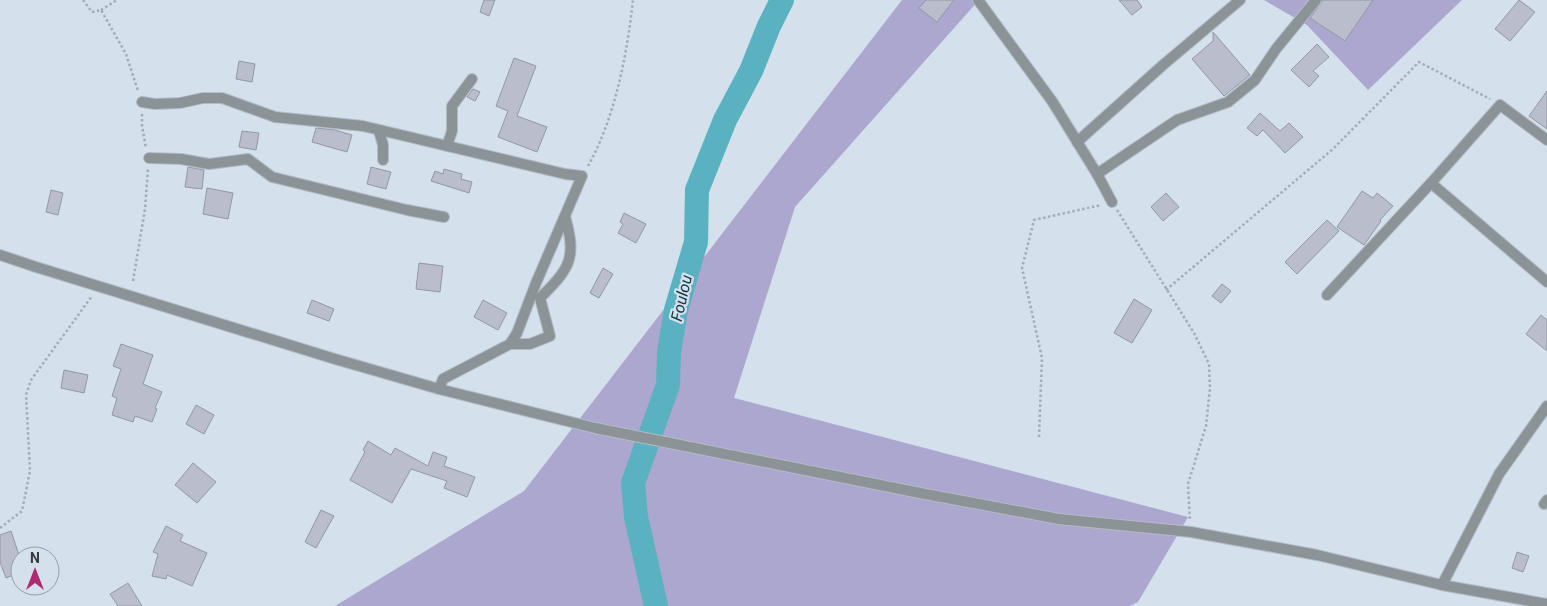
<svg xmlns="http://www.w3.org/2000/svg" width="1547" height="606" viewBox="0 0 1547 606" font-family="Roboto,sans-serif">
<rect width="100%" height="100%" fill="#d5e0ed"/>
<!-- green -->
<g fill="#aca7ce">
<path d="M 902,0 L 979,0 L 795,207 L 734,398 L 1188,517 L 1138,602 L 1130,606 L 335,606 L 524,491 Z"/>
<path d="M 1264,0 L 1462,0 L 1368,90 L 1307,25 Z"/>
</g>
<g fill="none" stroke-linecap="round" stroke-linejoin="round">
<!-- river -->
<path stroke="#5ab1c0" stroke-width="24" d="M 656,606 L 636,517 L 633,483 L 668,385 L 669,352 L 676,310 L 696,242 L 697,190 L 725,120 L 751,71 L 769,26 L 782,0"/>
</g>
<!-- building -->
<g fill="#b9bdcc" stroke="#9297a5">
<path d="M 484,0 L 495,0 L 489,16 L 480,12 Z"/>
<path d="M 926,0 L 954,0 L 937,22 L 919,8 Z"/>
<path d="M 1119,0 L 1137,0 L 1142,7 L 1132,15 Z"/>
<path d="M 1323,0 L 1373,0 L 1345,41 L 1310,18 Z"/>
<path d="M 1519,0 L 1535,12 L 1510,41 L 1495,29 Z"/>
<path d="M 1213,32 L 1250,75 L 1224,96 L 1192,59 L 1213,41 Z"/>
<path d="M 1317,44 L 1329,57 L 1313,71 L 1319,76 L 1309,87 L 1291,70 Z"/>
<path d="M 514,58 L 536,66 L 517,116 L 547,127 L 537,152 L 498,137 L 508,111 L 496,106 Z"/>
<path d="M 239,61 L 255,64 L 252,82 L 236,79 Z"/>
<path d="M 473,89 L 480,92 L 475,101 L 467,97 Z"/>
<path d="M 1547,91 L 1547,129 L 1529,116 Z"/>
<path d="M 1260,113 L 1280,131 L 1289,123 L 1303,137 L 1285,153 L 1263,130 L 1257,136 L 1247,128 Z"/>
<path d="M 316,128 L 335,130 L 352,135 L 347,152 L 312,142 Z"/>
<path d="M 242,131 L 259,133 L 256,150 L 239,147 Z"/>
<path d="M 188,167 L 204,170 L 202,189 L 185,187 Z"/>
<path d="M 371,167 L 391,172 L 386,189 L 367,184 Z"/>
<path d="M 444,169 L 462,174 L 461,179 L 472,182 L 469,193 L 431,181 L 435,171 L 443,174 Z"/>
<path d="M 207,188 L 233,193 L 228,219 L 203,214 Z"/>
<path d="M 51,190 L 63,193 L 58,215 L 46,212 Z"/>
<path d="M 1362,191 L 1373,198 L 1377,193 L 1393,206 L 1380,220 L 1381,221 L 1364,245 L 1337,227 Z"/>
<path d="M 1166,193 L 1179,207 L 1163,221 L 1151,207 Z"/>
<path d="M 624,213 L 646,224 L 636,243 L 618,233 L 623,224 L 620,222 Z"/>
<path d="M 1327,220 L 1339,231 L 1297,274 L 1285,262 Z"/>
<path d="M 419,263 L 443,266 L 440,292 L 416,289 Z"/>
<path d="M 603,268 L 613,274 L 599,298 L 590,293 Z"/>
<path d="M 1222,284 L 1231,291 L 1221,303 L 1212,296 Z"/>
<path d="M 1134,299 L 1152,310 L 1132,343 L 1114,333 Z"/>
<path d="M 312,300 L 334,309 L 329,321 L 307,313 Z"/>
<path d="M 483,300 L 507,313 L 498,330 L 474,317 Z"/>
<path d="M 1541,315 L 1547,320 L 1547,351 L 1526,334 Z"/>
<path d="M 121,344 L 153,355 L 143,384 L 162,392 L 155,408 L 157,409 L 152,422 L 135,416 L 133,422 L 112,415 L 117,398 L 112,396 L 121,369 L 113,366 Z"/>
<path d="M 64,370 L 88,375 L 84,393 L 61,388 Z"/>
<path d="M 196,405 L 214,415 L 204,434 L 186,424 Z"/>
<path d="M 368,441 L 391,455 L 395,448 L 428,466 L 433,452 L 447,457 L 444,466 L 475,477 L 467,497 L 444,488 L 447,481 L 411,469 L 392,503 L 350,480 L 365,452 L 363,450 Z"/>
<path d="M 193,463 L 216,482 L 197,503 L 175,485 Z"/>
<path d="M 321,510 L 334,516 L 316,548 L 305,542 Z"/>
<path d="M 166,526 L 183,535 L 180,541 L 207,553 L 192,586 L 167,575 L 166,579 L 152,576 L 158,554 L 153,552 Z"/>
<path d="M 11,531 L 20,558 L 20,572 L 6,578 L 0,562 L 0,535 Z"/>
<path d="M 1517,552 L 1529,556 L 1523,572 L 1512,568 Z"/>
<path d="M 128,583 L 142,606 L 118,606 L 110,594 Z"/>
</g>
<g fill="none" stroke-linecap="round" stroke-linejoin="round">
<!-- minor casing -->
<g stroke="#b2bcc7" stroke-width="12">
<g id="minor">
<path d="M 978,0 L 1052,101 L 1097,174 L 1112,202"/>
<path d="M 142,102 L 155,104 L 180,103 L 203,98 L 222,98 L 275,117 L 363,126 L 565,174 L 582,176 L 536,283 L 517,333 L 510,344 L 443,379 L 439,389"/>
<path d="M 379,131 L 383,145 L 383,160"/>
<path d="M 1077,142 L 1163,65 L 1240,0"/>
<path d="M 447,146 L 452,131 L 452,106 L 472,79"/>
<path d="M 149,158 L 181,159 L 209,164 L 248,159 L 272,177 L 407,210 L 444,217"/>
<path d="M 1097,174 L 1177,120 L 1228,102 L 1255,80 L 1276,49 L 1316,0"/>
<path d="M 1431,183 L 1547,282"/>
<path d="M 1327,295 L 1431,183 L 1500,105 L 1547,140"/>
<path d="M 510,344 L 530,344 L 550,336 L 540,298 C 570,268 577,259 565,216"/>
<path d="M 1544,504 L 1547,500"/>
<path d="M 1442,585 L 1499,474 L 1547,406"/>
</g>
</g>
<!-- tertiary casing -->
<g stroke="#b2bcc7" stroke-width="12">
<path id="tertiary" d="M 0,255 L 36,267 L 335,359 L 439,389 L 595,428 L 920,493 L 1059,519 L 1191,532 L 1317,555 L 1442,585 L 1547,604"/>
</g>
<!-- path -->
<g stroke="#a3acb7" stroke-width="2.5" stroke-dasharray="2.5 2.5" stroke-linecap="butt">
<path d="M 83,0 L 92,12 L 101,10 L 126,54 L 138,91"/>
<path d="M 101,10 L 117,0"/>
<path d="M 142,114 L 142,126 L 146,148"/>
<path d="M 588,166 C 615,118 627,55 633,0"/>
<path d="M 1117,210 L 1194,333 L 1209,364 L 1210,388 L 1206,426 L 1188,484 L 1190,521"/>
<path d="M 133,281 L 145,209 L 148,168"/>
<path d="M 1166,290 L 1333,149 L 1419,62 L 1490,99"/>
<path d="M 1039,437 L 1042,358 L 1022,268 L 1034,220 L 1101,205"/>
<path d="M 0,528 L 22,511 L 30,471 L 26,395 L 31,380 L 92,296"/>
</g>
<!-- minor -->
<use href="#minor" stroke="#8c9397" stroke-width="10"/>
<!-- tertiary -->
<use href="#tertiary" stroke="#8c9397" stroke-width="10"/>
</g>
<g text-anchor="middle" stroke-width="4.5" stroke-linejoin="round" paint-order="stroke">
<!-- water labels -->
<g font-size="16" font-style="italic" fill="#0c363d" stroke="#d5e0ed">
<text transform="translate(681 298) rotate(-77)" y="6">Foulou</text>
</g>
</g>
<!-- north arrow -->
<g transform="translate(35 571)"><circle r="24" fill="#d5e0ed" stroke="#959ea8"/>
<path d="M0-4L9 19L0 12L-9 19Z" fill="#af2a71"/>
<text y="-8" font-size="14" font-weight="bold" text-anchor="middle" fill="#363b40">N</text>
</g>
</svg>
